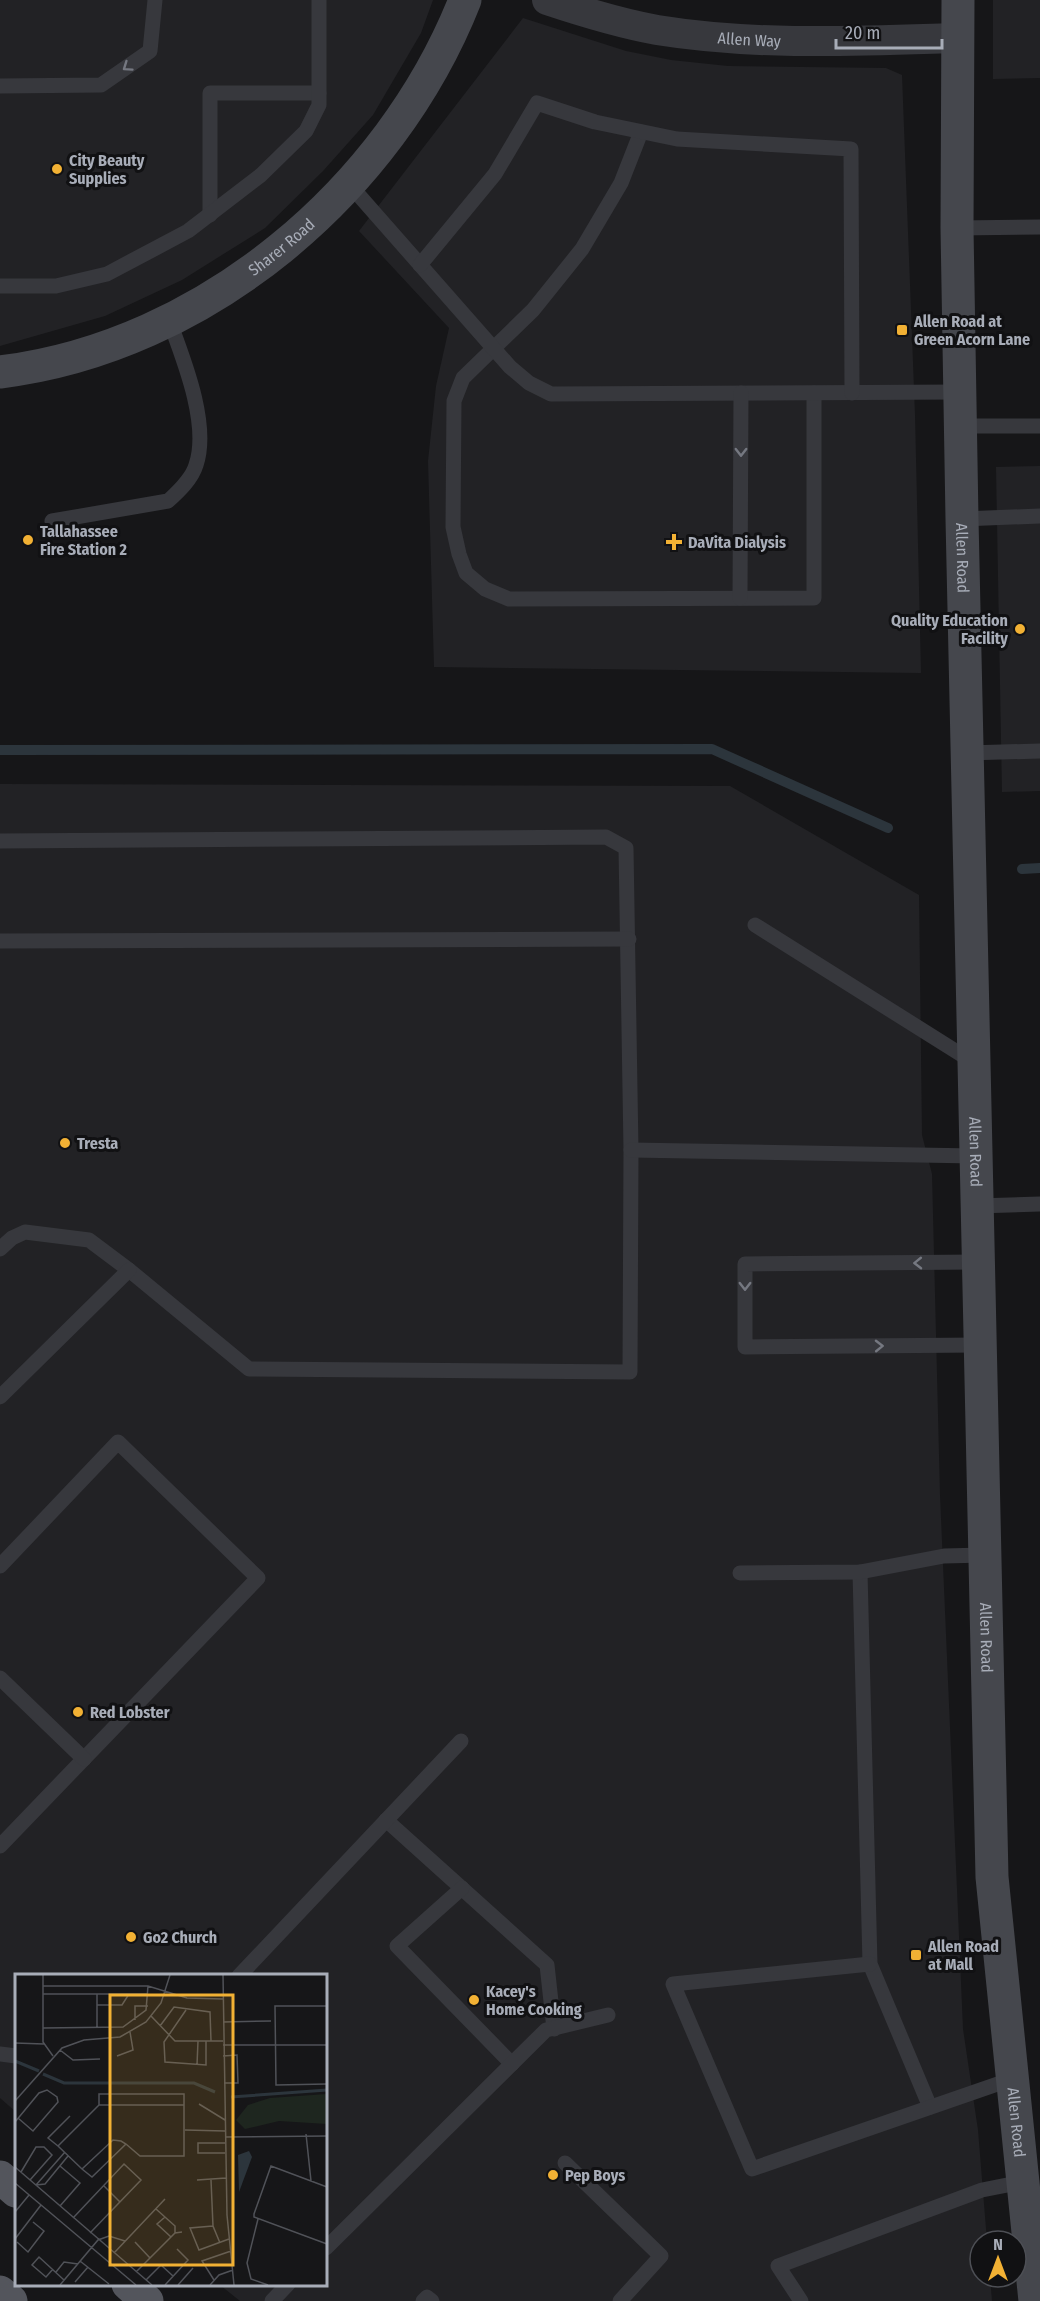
<svg xmlns="http://www.w3.org/2000/svg" width="1040" height="2301" viewBox="0 0 1040 2301" font-family="'Fira Sans Condensed',sans-serif">
<rect width="100%" height="100%" fill="#161618"/>
<!-- built -->
<g fill="#222225">
<path d="M 0,0 L 433,0 L 421,33 L 373,115 L 323,171 L 265,228 L 182,280 L 105,316 L 0,346 Z"/>
<path d="M 993,0 L 1040,0 L 1040,78 L 993,79 Z"/>
<path d="M 523,18 L 626,51 L 671,60 L 728,66 L 886,68 L 902,75 L 915,415 L 921,673 L 434,667 L 428,461 L 436,386 L 449,328 L 359,231 Z"/>
<path d="M 1040,466 L 1040,791 L 1002,792 L 996,467 Z"/>
<path d="M 0,784 L 730,786 L 919,895 L 922,1135 L 932,1174 L 940,1495 L 963,2029 L 978,2130 L 987,2241 L 980,2241 L 980,2277 L 990,2277 L 992,2301 L 240,2301 L 220,2285 L 326,2284 L 326,1976 L 16,1976 L 16,2112 L 0,2098 Z"/>
</g>
<g fill="none" stroke-linecap="round" stroke-linejoin="round">
<!-- stream -->
<g stroke="#2c353c" stroke-width="10">
<path d="M 0,750 L 712,749 L 888,828"/>
<path d="M 1022,869 L 1040,868"/>
</g>
<!-- lane -->
<g stroke="#37383d" stroke-width="15">
<path d="M 0,86 L 101,85 L 150,51 L 155,0"/>
<path d="M 641,132 L 621,183 L 582,249 L 533,310 L 463,378 L 454,401 L 453,527 L 459,554 L 466,573 L 485,589 L 509,599 L 814,598 L 814,393"/>
<path d="M 349,184 L 510,367 L 529,383 L 551,394 L 959,392"/>
<path d="M 210,215 L 210,93 L 319,93"/>
<path d="M 957,228 L 1040,227"/>
<path d="M 420,265 L 495,174 L 537,103 L 595,122 L 677,139 L 851,149 L 852,393"/>
<path d="M 0,286 L 56,286 L 107,274 L 188,231 L 261,175 L 306,131 L 319,105 L 319,0"/>
<path d="M 961,426 L 1040,426"/>
<path d="M 962,519 L 1040,516"/>
<path d="M 52,521 L 168,501 C 178,492 192,479 196,465 C 210,424 183,358 169,320"/>
<path d="M 740,598 L 741,393"/>
<path d="M 967,753 L 1040,751"/>
<path d="M 0,841 L 606,837 L 626,848 L 631,1150 L 630,1372 L 249,1369 L 129,1270 L 89,1240 L 25,1232 L 12,1238 L 0,1249"/>
<path d="M 755,925 L 973,1062"/>
<path d="M 0,941 L 629,939"/>
<path d="M 631,1150 L 975,1156"/>
<path d="M 976,1206 L 1040,1204"/>
<path d="M 977,1262 L 745,1264 L 745,1347 L 979,1345"/>
<path d="M 0,1397 L 129,1270"/>
<path d="M 0,1566 L 118,1442 L 258,1578 L 0,1846"/>
<path d="M 860,1572 L 870,1964 L 930,2107"/>
<path d="M 740,1573 L 860,1572 L 944,1556 L 984,1555"/>
<path d="M 0,1678 L 84,1759"/>
<path d="M 386,1820 L 547,1965 L 554,2029"/>
<path d="M 462,1888 L 397,1946 L 512,2064"/>
<path d="M 870,1964 L 673,1984 L 752,2169 L 1012,2079"/>
<path d="M 239,1976 L 461,1741"/>
<path d="M 0,2054 L 16,2056"/>
<path d="M 565,2163 L 661,2256 L 620,2301"/>
<path d="M 326,2248 L 546,2030 L 608,2015"/>
<path d="M 272,2301 L 288,2284"/>
<path d="M 423,2301 L 427,2297 L 432,2301"/>
<path d="M 801,2301 L 778,2266 L 982,2190 L 1022,2182"/>
</g>
<!-- street -->
<path stroke="#37383d" stroke-width="30" id="s1" d="M 547,0 C 583,12 619,23 657,30 C 756,46 858,41 958,38"/>
<!-- secondary -->
<g stroke="#45474d" stroke-width="33">
<path id="s2" d="M 958,0 L 957,228 L 962,519 L 992,1877 L 1035,2301"/>
<path id="s3" d="M 0,372 C 205,347 390,190 465,0"/>
</g>
<!-- primary -->
<g stroke="#53555c" stroke-width="33">
<path d="M 0,2177 L 16,2191"/>
<path d="M 128,2284 L 147,2301"/>
<path d="M 0,2292 L 11,2301"/>
</g>
</g>
<!-- one-way arrows -->
<defs><path id="oneway-chevron" d="M-2-3.5L2.5 0L-2 3.5" fill="none" stroke-width="1.6" stroke-linecap="round" stroke-linejoin="round" transform="scale(1.5)"/></defs>
<g stroke="#757881">
<use href="#oneway-chevron" transform="translate(127 67) rotate(145)"/>
<use href="#oneway-chevron" transform="translate(741 452) rotate(90)"/>
<use href="#oneway-chevron" transform="translate(918 1263) rotate(179)"/>
<use href="#oneway-chevron" transform="translate(745 1286) rotate(90)"/>
<use href="#oneway-chevron" transform="translate(879 1346) rotate(-1)"/>
</g>
<!-- markers -->
<g fill="#f2b134" stroke="#111113" stroke-width="2">
<circle cx="57" cy="169" r="6"/>
<rect x="896" y="324" width="12" height="12" rx="3"/>
<circle cx="28" cy="540" r="6"/>
<path d="M671 533h6v6h6v6h-6v6h-6v-6h-6v-6h6z"/>
<circle cx="1020" cy="629" r="6"/>
<circle cx="65" cy="1143" r="6"/>
<circle cx="78" cy="1712" r="6"/>
<circle cx="131" cy="1937" r="6"/>
<rect x="910" y="1949" width="12" height="12" rx="3"/>
<circle cx="474" cy="2000" r="6"/>
<circle cx="553" cy="2175" r="6"/>
</g>
<g text-anchor="middle" stroke-width="6" stroke-linejoin="round" paint-order="stroke">
<!-- street labels -->
<g font-size="16" fill="#a8adb8" stroke="#111113">
<text dy="6" stroke="none"><textPath href="#s1" startOffset="207">Allen Way</textPath></text>
<text dy="6" stroke="none"><textPath href="#s3" startOffset="312">Sharer Road</textPath></text>
<text dy="6" stroke="none"><textPath href="#s2" startOffset="558">Allen Road</textPath></text>
<text dy="6" stroke="none"><textPath href="#s2" startOffset="1152">Allen Road</textPath></text>
<text dy="6" stroke="none"><textPath href="#s2" startOffset="1638">Allen Road</textPath></text>
<text dy="6" stroke="none"><textPath href="#s2" startOffset="2124">Allen Road</textPath></text>
</g>
<!-- poi labels -->
<g font-size="16" font-weight="bold" fill="#a8adb8" stroke="#111113" text-anchor="start">
<text x="69" y="166">City Beauty<tspan x="69" dy="18">Supplies</tspan></text>
<text x="914" y="327">Allen Road at<tspan x="914" dy="18">Green Acorn Lane</tspan></text>
<text x="40" y="537">Tallahassee<tspan x="40" dy="18">Fire Station 2</tspan></text>
<text x="688" y="548">DaVita Dialysis</text>
<text x="1008" y="626" text-anchor="end">Quality Education<tspan x="1008" dy="18">Facility</tspan></text>
<text x="77" y="1149">Tresta</text>
<text x="90" y="1718">Red Lobster</text>
<text x="143" y="1943">Go2 Church</text>
<text x="928" y="1952">Allen Road<tspan x="928" dy="18">at Mall</tspan></text>
<text x="486" y="1997">Kacey's<tspan x="486" dy="18">Home Cooking</tspan></text>
<text x="565" y="2181">Pep Boys</text>
</g>
</g>
<!-- overview -->
<g transform="translate(15 1974)">
<rect width="312" height="312" fill="#161618"/>
<path d="M 312,120 L 312,150 L 264,147 L 230,155 L 221,146 L 233,131 L 255,124 Z" fill="#1e261f"/>
<path d="M 234,177 L 237,183 L 224,218 L 223,181 Z" fill="#2c353c"/>
<path fill="none" stroke="#2c353c" stroke-width="3" d="M 0,87 L 24,97M 28,100 L 49,109 L 179,109 L 200,118M 216,123 L 312,116"/>
<path fill="none" stroke="#505258" stroke-width="1.5" d="M 28,1 L 28,68 L 38,82M 208,1 L 212,241 L 219,311M 28,12 L 133,12 L 172,24 L 208,25M 28,20 L 133,20M 82,31 L 107,31 L 114,20M 312,32 L 260,32 L 261,111 L 312,110M 171,36 L 149,68 L 150,88 L 191,91 L 191,67M 136,42 L 160,67 L 208,67M 120,46 L 120,32 L 133,32M 208,48 L 256,47M 145,52 L 159,33 L 195,38 L 196,67M 28,54 L 108,53 L 131,36 L 133,12M 82,54 L 82,20M 0,69 L 29,70M 208,71 L 312,71M 45,76 L 58,86 L 85,85M 102,82 L 118,76 L 115,58M 208,82 L 222,81 L 223,109 L 209,109M 182,91 L 183,67M 0,127 L 47,74 L 69,66 L 105,63 L 131,48 L 146,29 L 155,1M 184,130 L 210,146M 84,131 L 169,131M 0,148 L 24,119 L 32,116 L 42,123 L 43,128 L 18,157 L 3,144M 170,156 L 210,157M 291,160 L 296,207M 210,163 L 312,162M 210,169 L 183,169 L 183,179 L 210,179M 43,172 L 33,164 L 55,142M 0,193 L 137,311M 67,195 L 98,166 L 106,167 L 111,170 L 125,182 L 169,182 L 169,120 L 84,120 L 84,131 L 43,172 L 67,195 L 77,203 L 111,170M 6,198 L 21,173 L 29,173 L 37,181 L 15,206M 182,206 L 211,204M 196,206 L 198,252 L 205,269M 0,209 L 121,311M 21,211 L 30,210 L 53,182M 21,211 L 50,178M 89,212 L 105,228M 312,213 L 256,192 L 239,240 L 239,243 L 312,270M 45,232 L 65,209 L 45,192M 141,235 L 160,252 L 160,259M 0,238 L 14,221M 150,243 L 142,250 L 156,263M 58,244 L 109,190 L 126,206 L 75,259M 243,245 L 232,289 L 236,305 L 253,311M 198,252 L 175,254 L 184,276 L 214,265M 0,265 L 26,231M 2,268 L 13,278 L 29,257 L 18,248M 120,268 L 135,284M 99,279 L 150,225M 65,287 L 94,310M 38,295 L 31,303 L 17,291 L 24,283 L 49,306M 41,298 L 49,288 L 63,290M 121,298 L 160,259 L 167,258M 131,306 L 146,291 L 158,302M 199,306 L 187,287 L 216,277M 60,308 L 73,293M 45,311 L 83,266 L 94,262 L 110,267M 150,311 L 173,286 L 162,275M 163,311 L 178,294M 195,311 L 204,301 L 218,296"/>
<path fill="#f2b134" fill-opacity="0.15" stroke="#f2b134" stroke-width="3" d="M 95,21 L 218,21 L 218,291 L 95,291 Z"/>
<rect width="312" height="312" fill="none" stroke="#a8adb8" stroke-width="3"/>
</g>
<!-- north arrow -->
<g transform="translate(998 2259)"><circle r="28" fill="#111113" stroke="#4d4f55" stroke-width="1.5"/>
<path d="M0-4.5L10 22L0 15L-10 22Z" fill="#f2b134"/>
<text y="-9" font-size="16" font-weight="bold" text-anchor="middle" fill="#a8adb8">N</text>
</g>
<!-- scale -->
<path d="M836 39v9h106v-9" fill="none" stroke="#a8adb8" stroke-width="3"/>
<text x="845" y="39" font-size="18" fill="#a8adb8" stroke="#111113" stroke-width="4.5" paint-order="stroke">20 m</text>
</svg>
